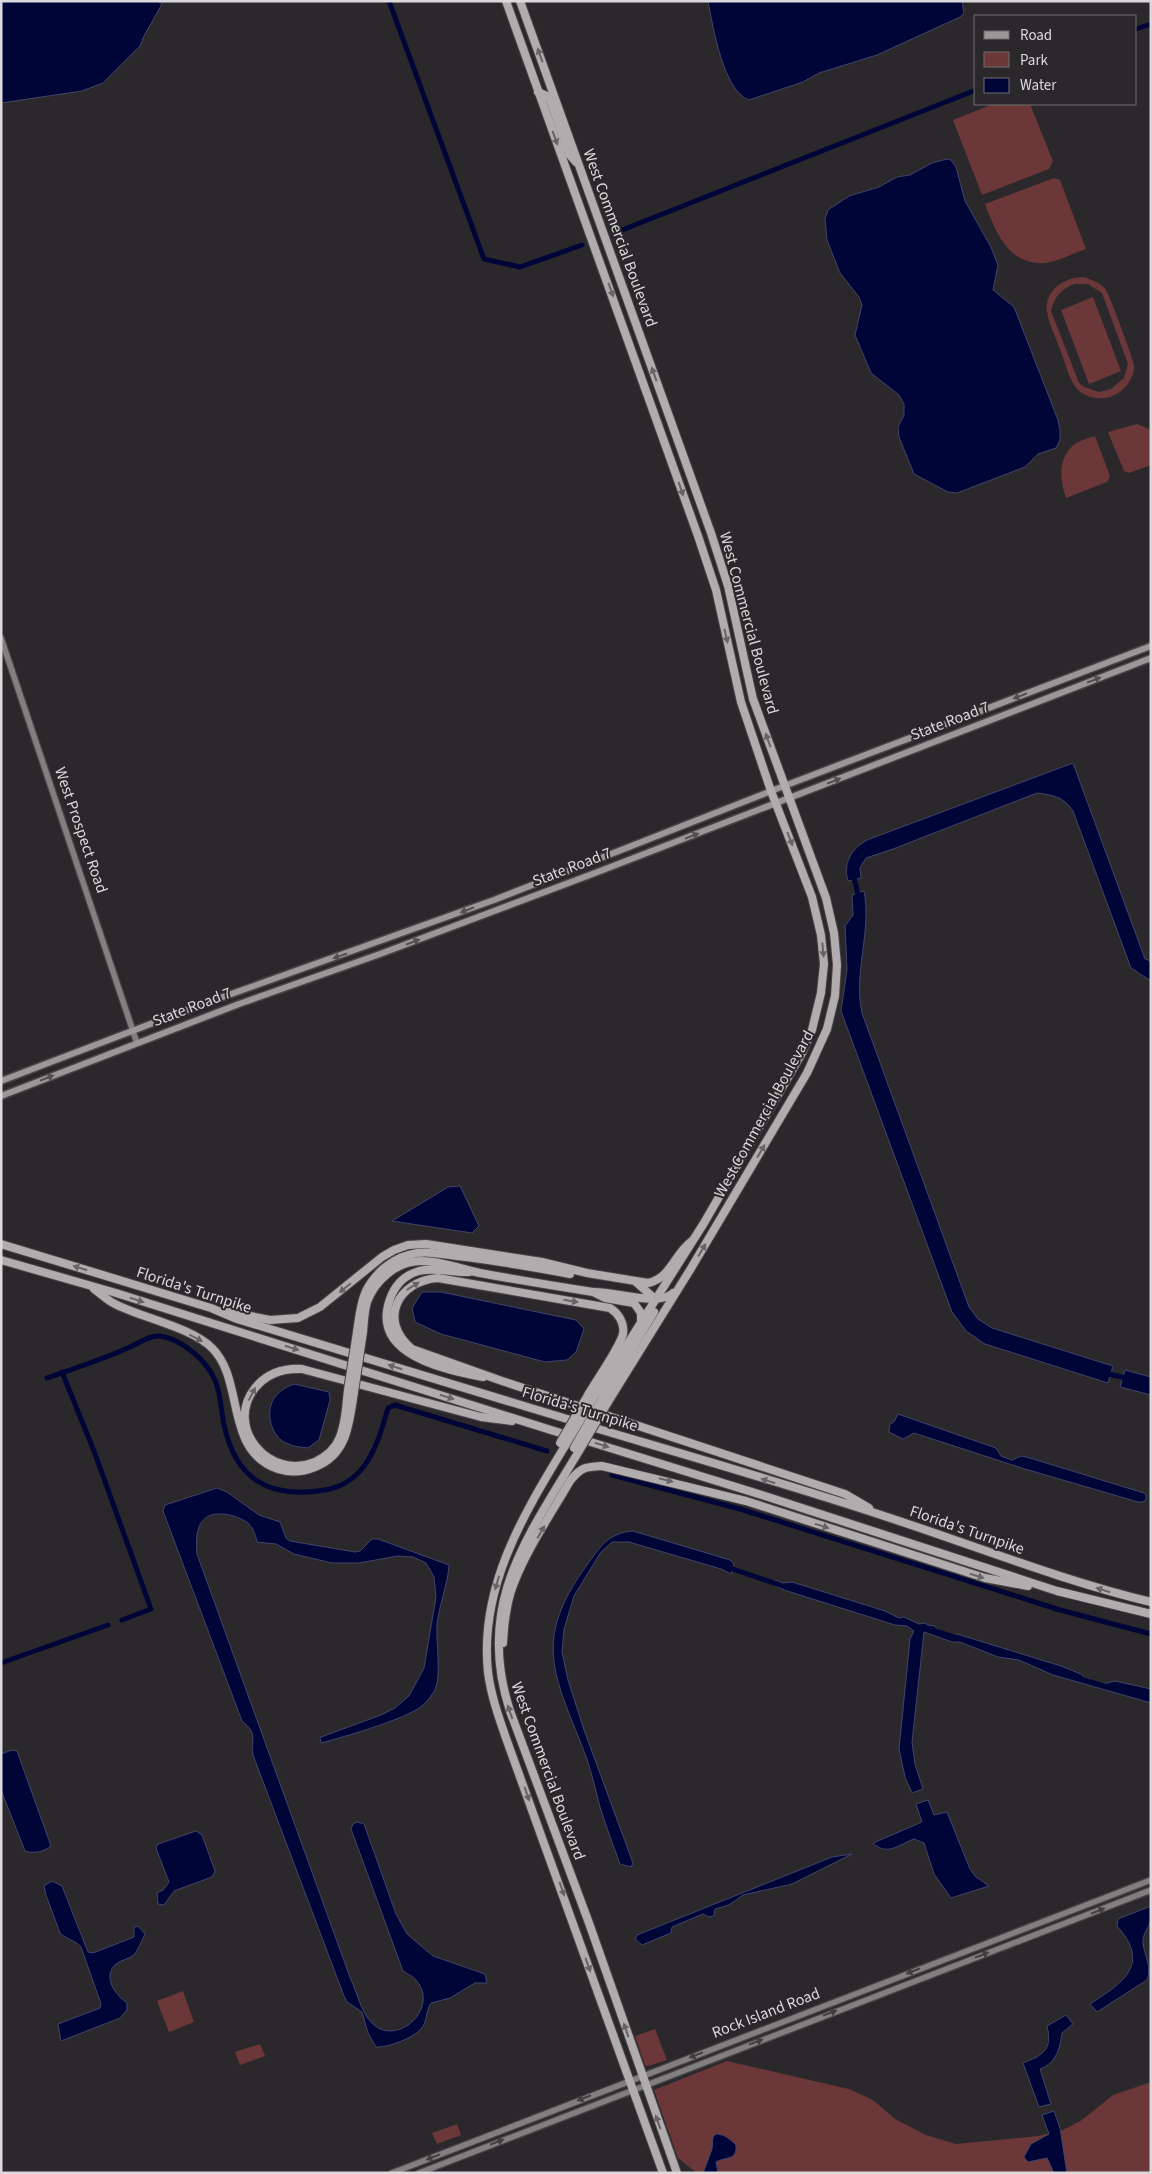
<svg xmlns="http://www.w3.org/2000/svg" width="1152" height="2174" font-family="'Source Sans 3',sans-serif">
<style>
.green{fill:#6b3738;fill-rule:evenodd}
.water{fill:#000538;stroke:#424569}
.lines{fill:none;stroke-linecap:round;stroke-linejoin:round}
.canal{stroke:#000538;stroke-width:5}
.secondary-casing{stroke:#474447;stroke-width:8}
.primary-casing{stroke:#474447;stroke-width:9}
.highway-casing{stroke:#474447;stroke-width:10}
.secondary{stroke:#827f80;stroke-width:5.5}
.primary{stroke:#9b9798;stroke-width:6}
.highway{stroke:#b1acae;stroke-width:8}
.highway-bridge-casing{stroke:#474447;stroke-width:10;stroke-linecap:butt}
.highway-bridge{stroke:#b1acae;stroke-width:8}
.oneway{fill:#676366}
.oneway2{fill:#524f51}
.oneway3{fill:#413e40}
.labels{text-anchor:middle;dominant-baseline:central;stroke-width:4;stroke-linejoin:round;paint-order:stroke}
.street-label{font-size:16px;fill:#dbd9db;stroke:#2b282b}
</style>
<rect width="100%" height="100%" fill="#2b282b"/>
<!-- green -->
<g class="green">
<polygon points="993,104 1030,104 1053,161 1049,169 982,195 953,120"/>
<path d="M1054,178L1060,180L1086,249C1074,253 1059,261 1046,263C1009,266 996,233 985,204Z"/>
<path d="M1083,277C1091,279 1101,283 1106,290C1111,299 1132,356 1134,365C1135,379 1123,393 1110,397C1099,400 1087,398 1078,390C1069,381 1066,364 1061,352C1057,340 1049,325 1047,312C1044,291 1064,277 1083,277ZM1075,284H1088L1102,293L1128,364L1124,378L1111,389L1099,392L1084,387L1079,383L1051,311C1054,297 1062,288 1075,284Z"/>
<polygon points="1093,297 1121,371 1089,384 1061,310"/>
<polygon points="1137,424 1151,430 1151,465 1129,473 1124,471 1108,432"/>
<path d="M1095,436L1110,476L1107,482L1066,498C1060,480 1057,457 1076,443C1081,440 1089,438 1095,436Z"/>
<polygon points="183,1991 194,2022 169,2032 157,2001"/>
<polygon points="655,2029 667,2060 648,2066 645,2065 635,2036"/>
<polygon points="260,2044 265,2056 240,2065 235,2052"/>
<polygon points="727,2061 849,2089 873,2100 895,2119 926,2135 956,2144 1038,2136 1063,2130 1082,2120 1113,2095 1151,2082 1151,2173 697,2173 678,2158 654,2090"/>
<polygon points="457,2124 461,2135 437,2144 432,2133"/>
</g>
<!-- water -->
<g class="water">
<polygon points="1,1 158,1 162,4 144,36 140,46 103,83 82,91 1,103"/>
<path d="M708,1H962L964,13L960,17L877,55L819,73L803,82L749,100C723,90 713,27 708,1Z"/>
<polygon points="947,159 951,160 956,167 965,201 991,247 998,265 993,290 1014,307 1058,420 1060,430 1060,440 1056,448 1038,454 1025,467 957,493 948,492 914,474 899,437 898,427 904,415 904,404 899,395 871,373 855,335 862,305 859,297 840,273 827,240 825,219 828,210 849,196 879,187 897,177 910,175 932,163"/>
<path d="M1073,763L1145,959L1151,961V981L1131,968L1073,811C1064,797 1053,795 1037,793L893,849L866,858L860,868L861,878L848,881C843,863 851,849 867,840Z"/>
<path d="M864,891C872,932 853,973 862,1013L969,1307L978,1319L992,1328L1113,1366L1108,1383L985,1344L966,1331L952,1312L841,1011L847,970L845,926L853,915L852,895Z"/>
<polygon points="460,1186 479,1226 472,1233 392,1221 448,1187"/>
<polygon points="422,1292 441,1292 576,1320 584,1329 576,1352 567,1360 545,1362 441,1334 415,1322 412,1308"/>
<polygon points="1125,1370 1151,1377 1151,1395 1120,1387"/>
<path d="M294,1384L329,1392L330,1400L319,1440L308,1448C302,1447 294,1447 288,1444C271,1438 264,1411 275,1397C280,1390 287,1387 294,1384Z"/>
<polygon points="898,1414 996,1448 1001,1456 1012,1460 1021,1456 1030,1458 1144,1493 1146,1495 1146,1500 1142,1502 1138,1502 1025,1469 917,1434 914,1433 903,1439 889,1432 890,1424 894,1422"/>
<path d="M217,1488L227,1492L259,1515L280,1522L286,1538L290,1541L355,1552L360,1551L372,1539H378L449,1565C448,1584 439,1605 437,1625C436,1643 441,1672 436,1687C434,1693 427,1702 422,1706C406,1719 344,1737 321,1743L320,1738L321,1737L381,1715L395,1708L409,1696L424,1668L436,1597L434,1577L426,1563L413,1557L398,1556L359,1563H332L294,1554L276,1544L257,1542C256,1536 253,1528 249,1524C240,1516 218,1510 207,1517C195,1525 196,1542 197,1554L351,1980C357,1992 361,2012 371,2022C395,2049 441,2009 416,1980C413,1976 407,1974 403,1971L351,1829L353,1824L357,1822L364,1824L396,1914L407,1934L433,1956L485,1974L487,1983H475L450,1998L431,2003C426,2010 427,2023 421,2029C413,2038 388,2048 376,2047L368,2033L362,2012L347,2002L344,1996L253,1755C251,1737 258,1734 242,1721L163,1511L165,1505Z"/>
<path d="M633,1531L730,1560L734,1564L731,1574L721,1569L629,1542H612L601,1552L574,1596L564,1629L562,1652L568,1680L584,1730L633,1863L631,1867L620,1864C613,1845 606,1826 600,1807C596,1791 592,1775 587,1759C557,1679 529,1644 587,1565C600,1547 608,1533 633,1531Z"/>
<polygon points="775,1580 783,1583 792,1582 885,1611 899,1618 904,1617 919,1624 925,1623 928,1625 935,1626 939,1634 953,1639 957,1634 1061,1666 1081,1674 1085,1678 1090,1679 1089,1683 1101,1687 1103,1684 1115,1681 1151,1689 1151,1703 1053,1675 1019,1660 998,1657 960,1642 952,1642 924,1632 912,1742 915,1764 923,1789 912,1793 905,1777 899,1749 910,1639 914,1631 907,1626 895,1625 784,1590 773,1584"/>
<path d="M12,1750L17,1751L51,1846C44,1852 33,1854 25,1851L1,1790V1754Z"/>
<path d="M928,1800L934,1815L947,1812L970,1869L975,1876L989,1886L951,1898L934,1874L924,1843L914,1839C899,1844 888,1857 873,1843L922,1822L916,1804Z"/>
<polygon points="196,1831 202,1835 215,1871 212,1877 174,1891 164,1905 158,1904 157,1893 163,1890 169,1882 156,1848 158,1844"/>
<polygon points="852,1854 792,1884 743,1895 729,1905 715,1909 714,1916 709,1917 703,1914 672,1927 671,1933 642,1945 635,1939 637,1935 832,1857"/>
<path d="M52,1881L62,1886L88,1952L93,1953L134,1937V1927L138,1926L145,1934C142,1940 138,1950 134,1955C129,1959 121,1960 116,1964C102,1976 115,1995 127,2003V2010L120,2018L61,2041L58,2024L100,2008L101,2004L81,1947C75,1940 67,1940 60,1933L46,1895L44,1886Z"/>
<path d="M1151,1906C1151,1911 1152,1918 1150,1922C1148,1930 1142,1934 1143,1944C1145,1956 1152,1968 1147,1980L1097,2012L1090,2004C1122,1983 1152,1965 1117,1926L1118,1919Z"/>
<path d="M1066,2015L1073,2024L1062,2033C1060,2049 1056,2063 1040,2069L1051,2104L1039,2107L1023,2063C1043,2055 1053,2050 1047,2026Z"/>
<polygon points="1054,2111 1060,2128 1067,2173 1054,2173 1047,2158 1028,2162 1024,2157 1031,2144 1049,2134 1042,2115"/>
<path d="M716,2134C724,2134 730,2139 736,2145C737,2161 727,2156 716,2162L718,2173H703L712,2149L713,2137Z"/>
</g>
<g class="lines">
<!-- canal -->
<g class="canal">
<polyline points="389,1 484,259 520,267 582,245"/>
<polyline points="1136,29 1151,24"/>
<polyline points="617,232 976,90"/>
<polyline points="853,873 859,899"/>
<polyline points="62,1372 94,1451 151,1609 122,1620"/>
<polyline points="1105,1373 1129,1379"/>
<path d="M47,1378C75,1368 105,1359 132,1346C141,1342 150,1335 160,1336C183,1340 206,1360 215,1380C221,1394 221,1411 224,1425C236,1481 271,1499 325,1490C367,1483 378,1443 388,1408L395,1405L547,1451"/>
<polyline points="612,1475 740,1509 1060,1610 1151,1634"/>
<polyline points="727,1567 780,1585"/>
<polyline points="932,1630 960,1639"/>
<polyline points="1,1663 108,1625"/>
<polyline points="1084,1680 1107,1687"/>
</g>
<!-- secondary casing -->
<g class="secondary-casing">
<g id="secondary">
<polyline points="1,638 137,1043"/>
<polyline points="392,2173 1151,1880"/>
<polyline points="419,2173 1151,1890"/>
</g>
</g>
<!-- primary casing -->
<g class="primary-casing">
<g id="primary">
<polyline points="1,1081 195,1007 494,900 784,786 1151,646"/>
<polyline points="1,1096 239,1004 380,954 595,873 1151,658"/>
</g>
</g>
<!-- highway casing -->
<g class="highway-casing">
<g id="highway">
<polyline points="506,1 698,536 716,590 741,702 771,791 812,897 821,935 824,964 821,993 812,1030 802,1053 704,1223 594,1397"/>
<polyline points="520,1 711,533 728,586 753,699 826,898 834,933 837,965 835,996 827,1029 807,1073 690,1270 608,1402"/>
<polyline points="538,92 549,97 569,154 576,162"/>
<polyline points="1,1244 211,1308 237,1319 577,1422"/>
<polyline points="1,1260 116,1293 570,1436"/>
<path d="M469,1272C453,1273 434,1267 419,1271C405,1275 395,1285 390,1299C370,1354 444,1370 483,1377"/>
<polyline points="636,1282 655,1299"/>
<path d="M94,1289C101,1294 108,1301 115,1304C142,1318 191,1327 212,1348C245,1380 224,1451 278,1469C290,1473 303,1472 315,1467C348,1454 349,1423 354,1392"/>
<polyline points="595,1293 605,1298 634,1303 641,1313 641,1323"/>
<path d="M225,1311L270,1320L298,1318L320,1307L382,1257L394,1250L408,1245L426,1244L542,1262L587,1273L648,1283C671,1278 674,1254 692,1241"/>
<path d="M357,1332C359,1319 360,1304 366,1291C374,1275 390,1260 408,1255C424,1250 441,1254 457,1256C495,1260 532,1267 570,1274"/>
<path d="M363,1332C364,1322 364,1312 367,1302C375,1280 397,1261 421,1261C442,1261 461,1269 480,1273C518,1280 555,1286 593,1292C613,1291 659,1307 673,1293"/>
<path d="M348,1390C346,1406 346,1424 339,1439C335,1449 325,1457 315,1462C269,1481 224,1427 255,1388C268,1372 284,1368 302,1369L481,1417L512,1421"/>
<path d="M588,1395C596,1381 620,1347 623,1334C625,1323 618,1313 610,1308L438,1278C397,1281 378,1321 412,1349L502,1381L845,1494L869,1508"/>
<polyline points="602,1399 654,1312"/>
<path d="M588,1426C686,1455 784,1483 881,1515C971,1544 1059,1580 1151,1602"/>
<polyline points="581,1439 765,1496 1057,1591 1151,1614"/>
<path d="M565,1446C523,1515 479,1588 488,1672C491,1696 499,1718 507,1741L663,2173"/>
<path d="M579,1451C527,1538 475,1604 510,1711L589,1923L677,2173"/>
<path d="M503,1643C504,1623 506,1602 514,1583C528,1547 551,1514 570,1481C581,1467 585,1467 602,1466L746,1501L985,1578L1028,1586"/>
</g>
</g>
<!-- secondary -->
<use href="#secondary" class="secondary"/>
<!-- primary -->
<use href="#primary" class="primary"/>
<!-- highway -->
<use href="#highway" class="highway"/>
<!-- highway-bridge casing -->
<g class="highway-bridge-casing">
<g id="highway-bridge">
<polyline points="348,1390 357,1332"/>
<polyline points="354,1392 363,1332"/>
<polyline points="560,1443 588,1395"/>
<polyline points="565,1446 594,1397"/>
<polyline points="574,1448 602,1399"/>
<polyline points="579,1451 608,1402"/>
</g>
</g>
<!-- highway-bridge -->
<use href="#highway-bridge" class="highway-bridge"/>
</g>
<!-- one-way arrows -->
<defs><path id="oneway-solid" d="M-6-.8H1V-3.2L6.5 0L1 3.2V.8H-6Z" transform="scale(1.25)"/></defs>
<g class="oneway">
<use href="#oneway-solid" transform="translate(540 55) rotate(-110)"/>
<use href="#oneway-solid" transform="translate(555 138) rotate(70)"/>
<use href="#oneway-solid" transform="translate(611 290) rotate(70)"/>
<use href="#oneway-solid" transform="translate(654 374) rotate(-110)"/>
<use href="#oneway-solid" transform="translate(681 489) rotate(71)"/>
<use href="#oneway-solid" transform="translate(726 636) rotate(77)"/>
<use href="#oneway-solid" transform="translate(768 740) rotate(-110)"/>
<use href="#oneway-solid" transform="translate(790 839) rotate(69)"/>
<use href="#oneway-solid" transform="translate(823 950) rotate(85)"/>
<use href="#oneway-solid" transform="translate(761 1151) rotate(-59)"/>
<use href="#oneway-solid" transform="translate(702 1250) rotate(-59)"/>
<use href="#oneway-solid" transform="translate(80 1268) rotate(-163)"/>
<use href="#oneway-solid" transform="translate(413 1286) rotate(-32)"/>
<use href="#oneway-solid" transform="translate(345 1288) rotate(141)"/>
<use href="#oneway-solid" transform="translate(137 1300) rotate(17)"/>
<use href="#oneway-solid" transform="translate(571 1301) rotate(9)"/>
<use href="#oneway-solid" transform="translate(196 1338) rotate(27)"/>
<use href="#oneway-solid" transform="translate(292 1348) rotate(17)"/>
<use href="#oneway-solid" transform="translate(395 1367) rotate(-163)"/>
<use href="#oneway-solid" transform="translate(252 1394) rotate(-62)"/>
<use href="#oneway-solid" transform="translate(447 1397) rotate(17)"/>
<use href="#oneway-solid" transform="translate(602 1445) rotate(17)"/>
<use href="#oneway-solid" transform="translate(666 1480) rotate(14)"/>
<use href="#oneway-solid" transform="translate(768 1481) rotate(-163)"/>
<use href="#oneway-solid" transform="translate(822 1526) rotate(18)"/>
<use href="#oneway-solid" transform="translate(541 1532) rotate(-60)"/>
<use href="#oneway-solid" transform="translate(977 1576) rotate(17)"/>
<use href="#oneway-solid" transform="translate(497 1583) rotate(106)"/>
<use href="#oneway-solid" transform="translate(1103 1590) rotate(-162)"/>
<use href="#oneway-solid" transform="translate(510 1712) rotate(-109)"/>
<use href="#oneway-solid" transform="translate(527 1794) rotate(70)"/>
<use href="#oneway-solid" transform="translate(562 1889) rotate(70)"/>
<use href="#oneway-solid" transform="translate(588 1965) rotate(70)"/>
<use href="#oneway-solid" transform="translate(626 2030) rotate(-109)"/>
<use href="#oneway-solid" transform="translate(658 2122) rotate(-110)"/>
</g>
<g class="oneway2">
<use href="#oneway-solid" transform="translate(1094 680) rotate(-21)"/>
<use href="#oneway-solid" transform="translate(1020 696) rotate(159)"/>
<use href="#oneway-solid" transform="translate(834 781) rotate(-21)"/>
<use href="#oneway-solid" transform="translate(692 836) rotate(-21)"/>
<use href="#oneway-solid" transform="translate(467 910) rotate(159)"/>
<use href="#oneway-solid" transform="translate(413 942) rotate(-21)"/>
<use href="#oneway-solid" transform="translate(340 956) rotate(161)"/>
<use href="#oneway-solid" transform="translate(47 1078) rotate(-21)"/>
</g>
<g class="oneway3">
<use href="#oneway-solid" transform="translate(1098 1911) rotate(-21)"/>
<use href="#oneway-solid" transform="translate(982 1955) rotate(-21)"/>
<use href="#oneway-solid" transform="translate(913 1971) rotate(159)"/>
<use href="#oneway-solid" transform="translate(830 2013) rotate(-21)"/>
<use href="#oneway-solid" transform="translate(756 2042) rotate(-21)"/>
<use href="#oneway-solid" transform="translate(696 2055) rotate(159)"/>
<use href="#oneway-solid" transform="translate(584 2098) rotate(159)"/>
<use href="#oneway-solid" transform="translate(497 2142) rotate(-21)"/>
<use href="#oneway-solid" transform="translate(433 2157) rotate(159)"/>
</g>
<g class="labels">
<!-- street labels -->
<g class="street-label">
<text transform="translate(620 238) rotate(70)">West Commercial Boulevard</text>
<text transform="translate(749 623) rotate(75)">West Commercial Boulevard</text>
<text transform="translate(950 721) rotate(-21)">State Road 7</text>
<text transform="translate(81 830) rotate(71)">West Prospect Road</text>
<text transform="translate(572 867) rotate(-21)">State Road 7</text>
<text transform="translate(192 1007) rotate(-21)">State Road 7</text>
<text transform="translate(764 1114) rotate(-61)">West Commercial Boulevard</text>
<text transform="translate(194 1290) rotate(18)">Florida's Turnpike</text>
<text transform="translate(580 1409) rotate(17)">Florida's Turnpike</text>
<text transform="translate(967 1530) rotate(19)">Florida's Turnpike</text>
<text transform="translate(548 1771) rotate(70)">West Commercial Boulevard</text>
<text transform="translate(766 2013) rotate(-21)">Rock Island Road</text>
</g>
</g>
<!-- border -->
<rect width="1152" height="2174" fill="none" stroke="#dbd9db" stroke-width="5"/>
<!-- legend -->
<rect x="974" y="15" width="162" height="90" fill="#2b282b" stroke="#716f71"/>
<rect x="984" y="31" width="25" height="8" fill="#9b9798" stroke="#716f71"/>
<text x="1020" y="40" font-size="15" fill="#dbd9db">Road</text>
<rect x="984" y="52" width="25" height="15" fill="#6b3738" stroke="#716f71"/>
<text x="1020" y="65" font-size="15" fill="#dbd9db">Park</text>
<rect x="984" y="78" width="25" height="15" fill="#000538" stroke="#716f71"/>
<text x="1020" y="90" font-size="15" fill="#dbd9db">Water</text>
</svg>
